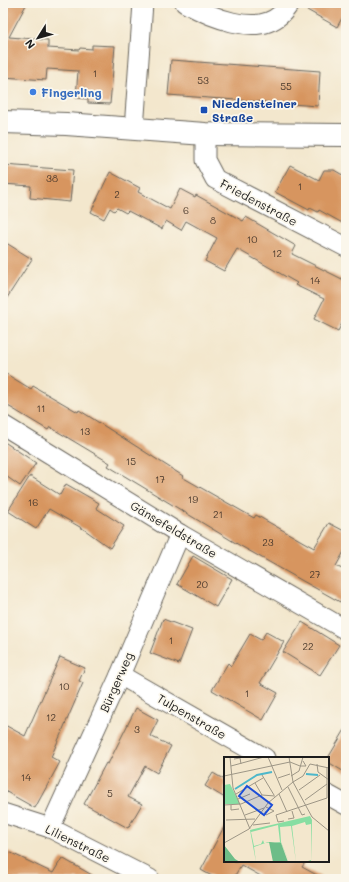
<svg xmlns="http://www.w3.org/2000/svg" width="349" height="882" font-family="Mali,sans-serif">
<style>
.building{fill:#d7955f}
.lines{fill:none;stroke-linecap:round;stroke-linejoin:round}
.street-casing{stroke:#67635a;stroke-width:21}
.secondary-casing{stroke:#67635a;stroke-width:24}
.street{stroke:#fff;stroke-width:19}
.secondary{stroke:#fff;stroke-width:22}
.shop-dot{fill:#3f7fe0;stroke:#fbf7ec;stroke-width:1.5}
.transit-dot{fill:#1a4fb4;stroke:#fbf7ec;stroke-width:1.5}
.labels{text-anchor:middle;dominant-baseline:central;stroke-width:3.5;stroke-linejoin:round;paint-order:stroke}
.number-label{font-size:10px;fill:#4b3a2d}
.shop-label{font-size:12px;font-weight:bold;fill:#366cbe;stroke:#fbf7ec;text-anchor:start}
.transit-label{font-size:12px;font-weight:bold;fill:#164399;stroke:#fbf7ec;text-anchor:start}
.street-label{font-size:12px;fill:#1c1c1c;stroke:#fbf7ec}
.inset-river{fill:none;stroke:#4db7ca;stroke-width:2}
.inset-road{fill:none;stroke:#9d9686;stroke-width:1}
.view{fill:#1d4ed8;fill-opacity:0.15;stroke:#1d4ed8;stroke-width:2}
.inset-edge{fill:none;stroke:#1c1c1c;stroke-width:2}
</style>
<rect width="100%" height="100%" fill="#fbf7ec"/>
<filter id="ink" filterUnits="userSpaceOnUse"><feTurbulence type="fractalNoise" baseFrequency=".025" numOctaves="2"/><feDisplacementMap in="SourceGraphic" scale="8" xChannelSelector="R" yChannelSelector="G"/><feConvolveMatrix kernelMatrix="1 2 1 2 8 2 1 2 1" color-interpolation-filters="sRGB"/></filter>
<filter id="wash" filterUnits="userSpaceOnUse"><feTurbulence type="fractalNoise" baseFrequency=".012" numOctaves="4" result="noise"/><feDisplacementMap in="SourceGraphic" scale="16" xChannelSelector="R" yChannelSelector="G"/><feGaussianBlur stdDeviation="0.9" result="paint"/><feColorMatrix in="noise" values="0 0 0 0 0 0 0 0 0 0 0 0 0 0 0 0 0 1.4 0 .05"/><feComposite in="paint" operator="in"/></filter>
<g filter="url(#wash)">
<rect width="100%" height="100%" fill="#f3e7cd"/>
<g id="blocks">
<!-- building -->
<g class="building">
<polygon points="3,3 27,3 9,37 48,40 48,48 79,50 80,48 92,49 92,45 115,46 110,104 88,103 88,99 76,98 78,71 47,69 46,80 3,77"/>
<polygon points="301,3 346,3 346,11 337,27 300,6"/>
<polygon points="171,60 320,71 318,106 168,95"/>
<polygon points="3,165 73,170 70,202 30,198 31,186 3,184"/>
<polygon points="290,165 319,180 324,170 334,170 346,177 346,225 319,210 318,212 310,208 309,210 275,192"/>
<polygon points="110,172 140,188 138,192 170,209 180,189 195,197 196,195 243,221 246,217 296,246 292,254 346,281 346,316 338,331 314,319 324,299 295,285 297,283 237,249 224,271 205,261 217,238 186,221 181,230 166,221 162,229 128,211 126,213 117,208 114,211 110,208 104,219 91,212"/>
<polygon points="3,241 32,259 3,304"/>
<polygon points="3,372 31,389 33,386 78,412 79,410 183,476 182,477 254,518 256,515 314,548 329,523 346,532 346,548 336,566 346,571 346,591 340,602 239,545 108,466 110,463 50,427 48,430 3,403"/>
<polygon points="3,441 36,463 20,486 3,474"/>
<polygon points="30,476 60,495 66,484 99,503 96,508 124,526 110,548 85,530 49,509 36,529 8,511"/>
<polygon points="193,556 232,579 216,607 177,584"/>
<polygon points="163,619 192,630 179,664 150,653"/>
<polygon points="302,622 339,645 320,675 283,652"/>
<polygon points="266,632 284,642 260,683 278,693 263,720 212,690 228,663 231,666 250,634 261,640"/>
<polygon points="60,657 85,668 79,681 83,683 51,757 60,762 35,808 3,790 3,724 25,736"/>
<polygon points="136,708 158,720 150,736 171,746 157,773 145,766 128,797 142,804 128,828 84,804 106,763 108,764"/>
<polygon points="346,728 346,773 328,762 328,758"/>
<polygon points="213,773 225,780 225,798 205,786"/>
<polygon points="225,825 225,861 306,861 302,867 324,879 266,879 241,865 233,879 217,879 201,870"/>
<polygon points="3,849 53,873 62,858 99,879 3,879"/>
</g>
</g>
</g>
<g filter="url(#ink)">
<use href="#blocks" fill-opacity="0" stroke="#67635a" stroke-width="1"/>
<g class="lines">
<!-- street casing -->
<g class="street-casing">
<g id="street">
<path d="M185,3C209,16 256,37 280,15C284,12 287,7 290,3"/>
<polyline points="134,129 143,3"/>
<polyline points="205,134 205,160 215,179 346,247"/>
<polyline points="3,425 180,534 346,630"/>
<polyline points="120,675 265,758"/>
<polyline points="328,795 346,805"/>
<polyline points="3,813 50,828 150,879"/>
<polyline points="50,828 120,675 180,534"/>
</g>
</g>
<!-- secondary casing -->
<g class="secondary-casing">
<polyline id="secondary" points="3,122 66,124 205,134 346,135"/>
</g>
<!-- street -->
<use href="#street" class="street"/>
<!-- secondary -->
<use href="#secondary" class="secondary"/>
</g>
</g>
<!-- markers -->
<circle class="shop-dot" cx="33" cy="92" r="4"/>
<rect class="transit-dot" x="200" y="106" width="8" height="8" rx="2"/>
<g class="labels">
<!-- number labels -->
<g class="number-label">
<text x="95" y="73">1</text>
<text x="203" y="80">53</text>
<text x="286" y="86">55</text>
<text x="52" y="178">38</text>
<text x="300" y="186">1</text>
<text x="117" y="194">2</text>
<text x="186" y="210">6</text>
<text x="213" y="220">8</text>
<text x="252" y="239">10</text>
<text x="277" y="253">12</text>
<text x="315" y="280">14</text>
<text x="41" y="408">11</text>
<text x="85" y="431">13</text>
<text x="131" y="461">15</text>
<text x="160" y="479">17</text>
<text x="193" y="499">19</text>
<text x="33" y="502">16</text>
<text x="218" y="514">21</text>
<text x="268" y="542">23</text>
<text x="315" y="574">27</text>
<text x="202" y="584">20</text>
<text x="171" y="640">1</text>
<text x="308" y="646">22</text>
<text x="64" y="686">10</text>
<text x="247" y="693">1</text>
<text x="51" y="717">12</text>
<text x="137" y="729">3</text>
<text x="26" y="777">14</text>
<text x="110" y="793">5</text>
</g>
<!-- shop labels -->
<g class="shop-label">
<text x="41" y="92">Fingerling</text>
</g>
<!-- transit labels -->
<g class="transit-label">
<text x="212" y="103">Niedensteiner<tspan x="212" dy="14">Straße</tspan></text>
</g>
<!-- street labels -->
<g class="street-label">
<text transform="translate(259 202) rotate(28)">Friedenstraße</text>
<text transform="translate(174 529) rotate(31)">Gänsefeldstraße</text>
<text transform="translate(116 682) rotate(-66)">Bürgerweg</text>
<text transform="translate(192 716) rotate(30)">Tulpenstraße</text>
<text transform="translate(78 843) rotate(26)">Lilienstraße</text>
</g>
</g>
<!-- overview -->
<g transform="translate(224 757)">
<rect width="105" height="105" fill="#f3e7cd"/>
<path d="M6,27L16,47H0V28ZM86,59L88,63L87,105H81L87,103V67L82,68L81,65L68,69L72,105L67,69L56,70L57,85L65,105L57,86L44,85L30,90L32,105L26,73ZM54,68L56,85L40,86L39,83L37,87L30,89L27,75Z" fill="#87dea2" fill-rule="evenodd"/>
<path d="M45,85L57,86L64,105H49ZM0,88L11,102L16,105H0Z" fill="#6dbd88"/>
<path class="inset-river" d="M82,17L94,18M11,32L33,18L48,15"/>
<path class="inset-road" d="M6,0L9,31L26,72M44,0L58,33M65,0L69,25L79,19L86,7L105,11M10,2L16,1L17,7M66,5L76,9H82L79,4M93,7L94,15L105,23M7,9L40,0M103,10V41M38,18L50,38M0,19L66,5M67,19L75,14L79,0M54,21L66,17M31,26L38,38M64,30L78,58L81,57M75,33L96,18M12,37L39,21M55,37L63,55M14,42L26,37M81,43L103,27M0,48L17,47L38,38L51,39M7,48V53L15,52M42,50L50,54L42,58L41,55L45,53M21,58L40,51M64,62L70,61L68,54M2,63L31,62M60,64L54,65L52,58L103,41M29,68L46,66M0,86L25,72L44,46L69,25L88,60L105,74"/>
<path class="view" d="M23,29L48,48L40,58L15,39Z"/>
<rect width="105" height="105" class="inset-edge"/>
</g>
<!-- margin -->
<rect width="349" height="882" fill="none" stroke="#fbf7ec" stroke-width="16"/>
<!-- north arrow -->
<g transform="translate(38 38) rotate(233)" stroke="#fbf7ec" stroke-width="3" paint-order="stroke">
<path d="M0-3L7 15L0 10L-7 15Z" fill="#1c1c1c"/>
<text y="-6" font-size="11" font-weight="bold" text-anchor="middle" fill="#1c1c1c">N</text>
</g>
</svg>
